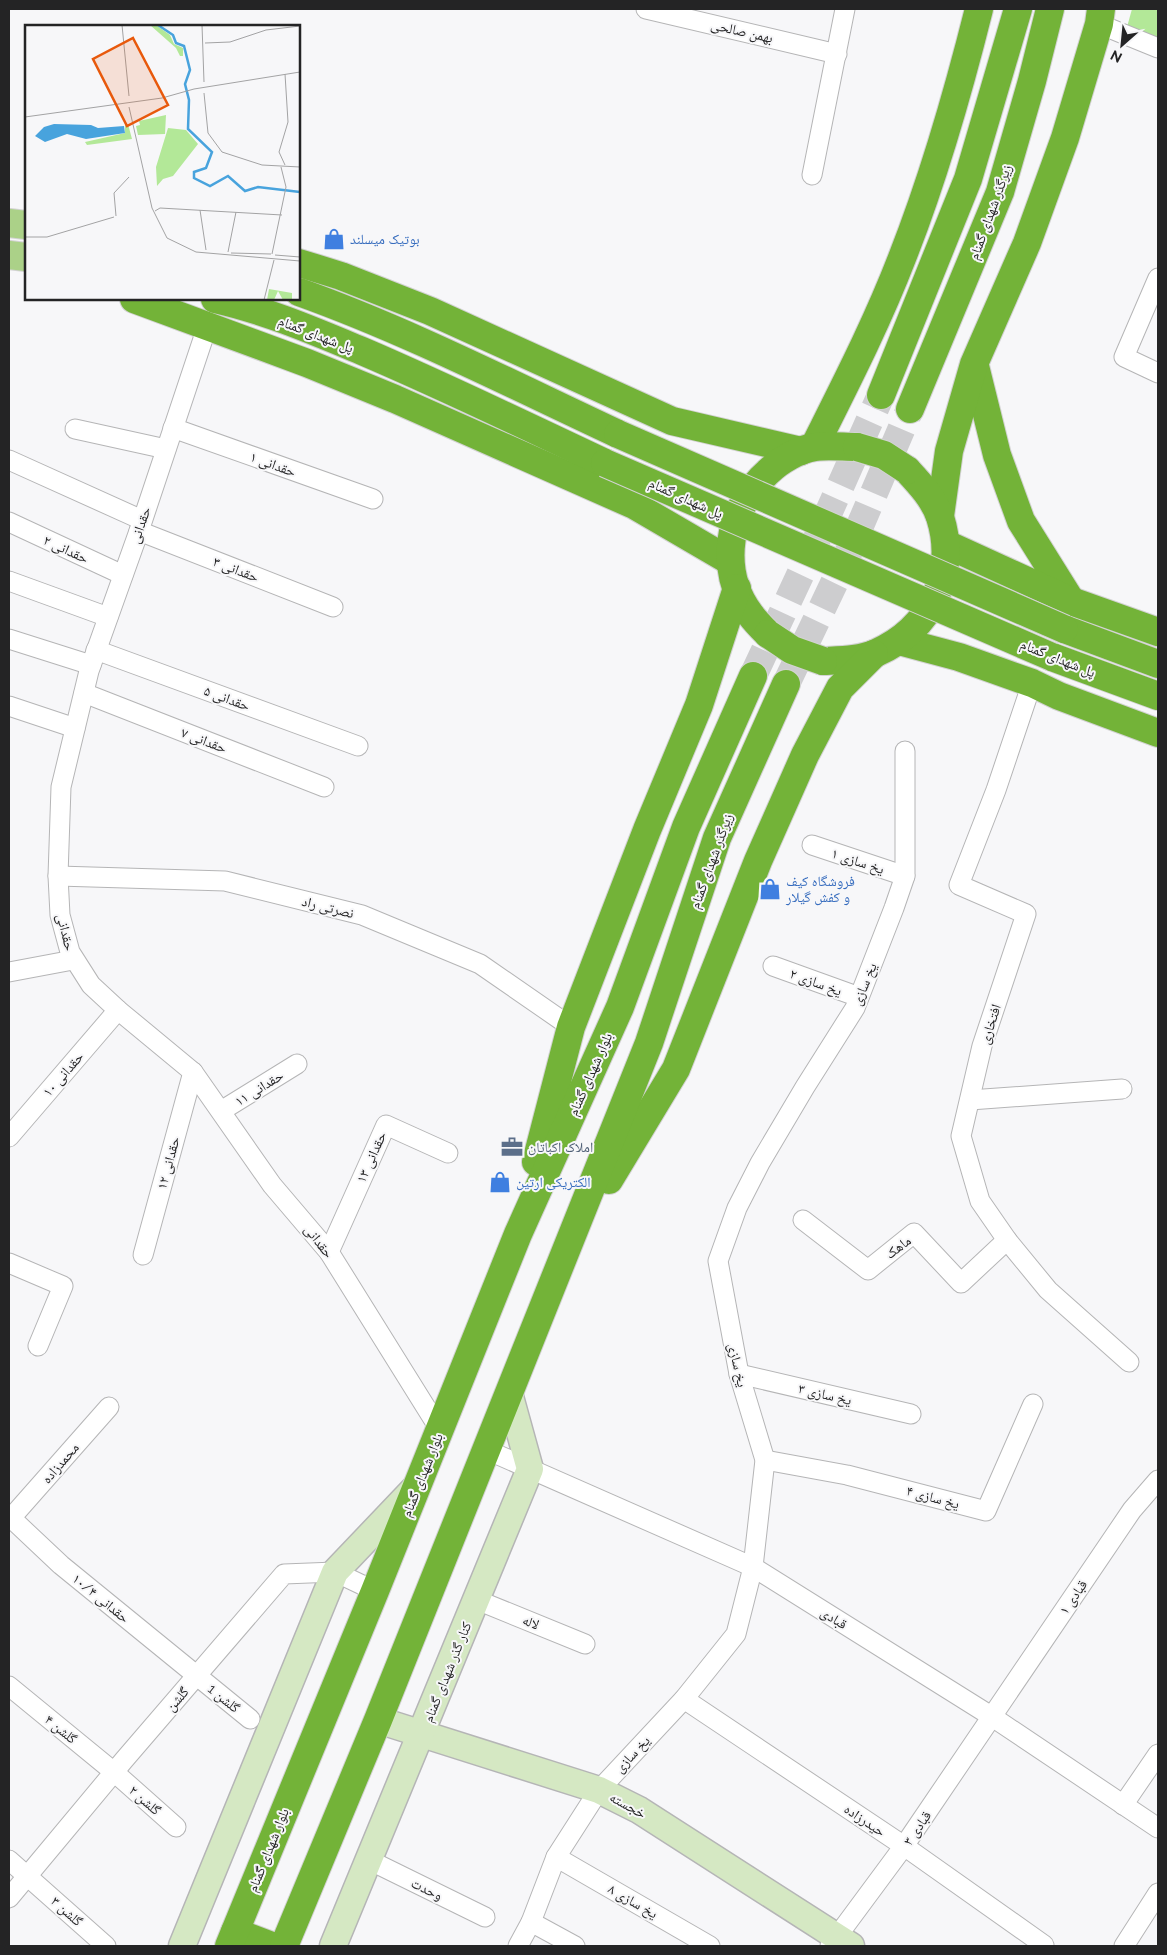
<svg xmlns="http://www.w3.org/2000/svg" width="1167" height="1955" font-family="Raleway,'Noto Naskh Arabic',sans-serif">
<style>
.green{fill:#b3e898}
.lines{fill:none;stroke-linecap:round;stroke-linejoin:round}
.highway-tunnel{stroke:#cdcdcf;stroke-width:28;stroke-dasharray:28 14;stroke-linecap:butt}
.street-casing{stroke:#b5b5b6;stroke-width:21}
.secondary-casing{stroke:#b5b5b6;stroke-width:29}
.primary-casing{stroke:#d3d3d3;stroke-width:30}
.highway-casing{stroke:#d3d3d3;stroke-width:30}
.street{stroke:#fff;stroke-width:19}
.secondary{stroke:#d5e8c3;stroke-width:26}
.primary{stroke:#abd188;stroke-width:28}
.highway{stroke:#73b338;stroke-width:28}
.highway-bridge-casing{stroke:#d3d3d3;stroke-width:30;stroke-linecap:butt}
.highway-bridge{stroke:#73b338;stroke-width:28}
.labels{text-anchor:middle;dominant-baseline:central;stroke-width:4;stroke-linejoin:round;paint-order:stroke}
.street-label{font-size:14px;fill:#242425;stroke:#f7f7f9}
.shop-label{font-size:14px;fill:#366cbe;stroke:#f7f7f9;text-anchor:start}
.service-label{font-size:14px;fill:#4e5e75;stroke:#f7f7f9;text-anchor:start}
.inset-river{fill:none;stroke:#48a3dd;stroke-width:2.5}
.inset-road{fill:none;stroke:#a3a3a4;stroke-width:1}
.view{fill:#e8590c;fill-opacity:0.15;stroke:#e8590c;stroke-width:2.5}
.inset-edge{fill:none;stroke:#242425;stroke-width:2.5}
</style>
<rect width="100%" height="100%" fill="#f7f7f9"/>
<!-- green -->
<polygon class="green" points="1132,9 1158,9 1158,40 1127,27"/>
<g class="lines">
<!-- highway-tunnel -->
<g class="highway-tunnel">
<polyline points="753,676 815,543 881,395"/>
<polyline points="786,684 847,556 910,409"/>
</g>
<!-- street casing -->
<g class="street-casing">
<g id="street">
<polyline points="646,9 837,54"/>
<polyline points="1099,24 1158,48"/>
<polyline points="812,175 845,9"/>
<polyline points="1158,278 1124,357 1158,373"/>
<polyline points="207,327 139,531 89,671 61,787 58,876 60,915 70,952 91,985 118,1010 193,1072 272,1185 329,1252 440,1430"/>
<polyline points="173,428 373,499"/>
<polyline points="75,429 166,449"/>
<polyline points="9,460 142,520"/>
<polyline points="9,522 123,575"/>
<polyline points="139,531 333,607"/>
<polyline points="9,581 108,617"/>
<polyline points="9,639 91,665"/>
<polyline points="96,650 358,746"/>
<polyline points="1032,683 996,790 959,885 1026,914 982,1046 961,1136 980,1201 1007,1240 1048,1290 1129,1362"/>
<polyline points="84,693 324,787"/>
<polyline points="9,706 75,728"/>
<polyline points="812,845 905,876"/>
<polyline points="58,876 225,881 362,915 480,964 571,1027"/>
<polyline points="773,966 859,997"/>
<polyline points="9,972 73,960"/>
<polyline points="970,1100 1122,1089"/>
<polyline points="221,1111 297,1064"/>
<polyline points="9,1137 118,1010"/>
<polyline points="803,1220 868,1270 914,1233 961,1283 1007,1240"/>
<polyline points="329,1252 386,1125 448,1153"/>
<polyline points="143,1255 193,1072"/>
<polyline points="9,1263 63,1286 38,1346"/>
<polyline points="739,1374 911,1414"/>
<polyline points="487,1450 753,1567 991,1716 1158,1828"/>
<polyline points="765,1460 847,1475 986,1511 1033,1404"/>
<polyline points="9,1516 61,1565 250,1719"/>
<polyline points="11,1518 109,1407"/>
<polyline points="477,1600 585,1644"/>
<polyline points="9,1686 114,1772 176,1827"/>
<polyline points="684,1699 904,1846 1044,1945"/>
<polyline points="1123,1805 1158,1754"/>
<polyline points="556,1857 710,1946"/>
<polyline points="9,1860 106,1946"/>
<polyline points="369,1860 485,1917"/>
<polyline points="9,1898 124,1760 284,1574 335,1572 375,1591"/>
<polyline points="531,1922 575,1946"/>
<polyline points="518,1946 531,1922 556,1857 599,1790 684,1699 736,1634 753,1567 765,1460 739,1374 718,1261 737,1208 760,1163 805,1087 855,1008 894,908 905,876 905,751"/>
<polyline points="830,1946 904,1846 1132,1510 1158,1480"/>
<polyline points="1124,1946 1158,1893"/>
</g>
</g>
<!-- secondary casing -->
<g class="secondary-casing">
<g id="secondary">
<polyline points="378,1720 599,1790 639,1810 851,1946"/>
<polyline points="182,1946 335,1572 415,1488"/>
<polyline points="333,1946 530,1469 509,1393"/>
</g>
</g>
<!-- primary casing -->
<g class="primary-casing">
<g id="primary">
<polyline points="9,223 26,225"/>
<polyline points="9,255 26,257"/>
</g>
</g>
<!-- highway casing -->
<g class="highway-casing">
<g id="highway">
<polyline points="299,263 341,276 430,311 672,421 801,451"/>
<path d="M299,292C408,331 513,385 618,434"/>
<polyline points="134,299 307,363 395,399 634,505 730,561"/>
<path d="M215,299C265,310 314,331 362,351C444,386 524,425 605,463"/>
<polyline points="975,366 997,455 1021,521 1071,601"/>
<polyline points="881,395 968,179 1018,9"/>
<polyline points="910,409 1000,192 1032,81 1050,9"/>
<path d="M814,447C845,385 877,323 902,258C934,177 958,93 979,9"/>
<polyline points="940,516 949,451 974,364 1027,243 1065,138 1099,24 1101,9"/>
<polyline points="946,544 1071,601 1158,632"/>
<polyline points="1064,629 1158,664"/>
<path d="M768,634C762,628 755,621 750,614C717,570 728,507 768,472C779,461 799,449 815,447C828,445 843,447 857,447"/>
<polyline points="899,641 959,657 1032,683 1059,696 1158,733"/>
<polyline points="1052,657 1158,696"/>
<path d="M823,661C841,660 860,660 876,653C930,629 958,574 940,517C934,499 920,484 907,470"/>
<polyline points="536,1162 571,1027 647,830 699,705 737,588"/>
<polyline points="609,1180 676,1069 758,861 805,755 840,688 874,654"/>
<polyline points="235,1932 272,1946"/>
<polyline points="229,1946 375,1591 518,1234 620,1007 686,827 753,676"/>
<polyline points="284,1946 378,1720 649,1043 717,838 786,684"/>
</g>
</g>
<!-- street -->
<use href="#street" class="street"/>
<!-- secondary -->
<use href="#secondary" class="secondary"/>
<!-- primary -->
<use href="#primary" class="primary"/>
<!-- highway -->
<use href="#highway" class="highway"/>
<!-- highway-bridge casing -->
<g class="highway-bridge-casing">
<g id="highway-bridge">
<polyline points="618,434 1064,629"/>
<polyline points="857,447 884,455 907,470"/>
<polyline points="605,463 1052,657"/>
<polyline points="768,634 792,650 823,661"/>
</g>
</g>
<!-- highway-bridge -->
<use href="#highway-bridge" class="highway-bridge"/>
</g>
<!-- icons -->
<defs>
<g id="shop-bare" transform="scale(1.725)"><path d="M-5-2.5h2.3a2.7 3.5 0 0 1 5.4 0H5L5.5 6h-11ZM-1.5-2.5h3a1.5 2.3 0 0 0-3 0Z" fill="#3f7fe0" stroke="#f7f7f9" stroke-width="2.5" paint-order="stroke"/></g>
<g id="office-bare" transform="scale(1.725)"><path d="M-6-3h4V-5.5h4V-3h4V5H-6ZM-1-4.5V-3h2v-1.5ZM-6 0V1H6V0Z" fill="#5c6f8a" stroke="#f7f7f9" stroke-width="2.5" paint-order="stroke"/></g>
</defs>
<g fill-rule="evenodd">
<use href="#shop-bare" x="334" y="239"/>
<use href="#shop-bare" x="770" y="889"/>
<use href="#office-bare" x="512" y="1147"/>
<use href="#shop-bare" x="500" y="1182"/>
</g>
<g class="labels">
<!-- street labels -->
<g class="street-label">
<text transform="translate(742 31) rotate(13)">بهمن صالحی</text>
<text transform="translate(990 212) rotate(-70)">زیرگذر شهدای گمنام</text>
<text transform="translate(316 334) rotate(21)">پل شهدای گمنام</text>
<text transform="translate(273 464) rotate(20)">حقدانی ۱</text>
<text transform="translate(686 498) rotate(24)">پل شهدای گمنام</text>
<text transform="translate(140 525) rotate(-71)">حقدانی</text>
<text transform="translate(66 549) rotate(25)">حقدانی ۲</text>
<text transform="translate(236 569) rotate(21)">حقدانی ۳</text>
<text transform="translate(1058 658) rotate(22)">پل شهدای گمنام</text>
<text transform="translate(227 698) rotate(20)">حقدانی ۵</text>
<text transform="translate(204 740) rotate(21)">حقدانی ۷</text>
<text transform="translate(711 861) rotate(-70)">زیرگذر شهدای گمنام</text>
<text transform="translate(858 861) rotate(18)">یخ سازی ۱</text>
<text transform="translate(328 907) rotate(14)">نصرتی راد</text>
<text transform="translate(66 932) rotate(76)">حقدانی</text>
<text transform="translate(816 982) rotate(20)">یخ سازی ۲</text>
<text transform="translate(864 984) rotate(-68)">یخ سازی</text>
<text transform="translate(990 1024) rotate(-72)">افتخاری</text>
<text transform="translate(63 1074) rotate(-49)">حقدانی ۱۰</text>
<text transform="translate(590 1074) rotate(-66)">بلوار شهدای گمنام</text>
<text transform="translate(259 1088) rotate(-32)">حقدانی ۱۱</text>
<text transform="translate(371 1157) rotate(-66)">حقدانی ۱۳</text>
<text transform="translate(168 1163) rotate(-75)">حقدانی ۱۲</text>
<text transform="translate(319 1241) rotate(52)">حقدانی</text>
<text transform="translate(898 1247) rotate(-37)">ماهک</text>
<text transform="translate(738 1365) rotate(77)">یخ سازی</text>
<text transform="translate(825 1394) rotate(13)">یخ سازی ۳</text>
<text transform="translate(60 1463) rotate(-49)">محمدزاده</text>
<text transform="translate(422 1475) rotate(-68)">بلوار شهدای گمنام</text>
<text transform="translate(933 1497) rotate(15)">یخ سازی ۴</text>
<text transform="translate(1073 1597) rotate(-56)">قبادی ۱</text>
<text transform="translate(101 1598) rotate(39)">حقدانی ۱۰/۴</text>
<text transform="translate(834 1618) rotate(32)">قبادی</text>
<text transform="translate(531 1622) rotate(22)">لاله</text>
<text transform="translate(447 1672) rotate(-68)">کنار گذر شهدای گمنام</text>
<text transform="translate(224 1698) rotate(39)">گلشن 1</text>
<text transform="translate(177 1699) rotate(-49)">گلشن</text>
<text transform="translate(61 1729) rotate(39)">گلشن ۴</text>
<text transform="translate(632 1754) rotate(-47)">یخ سازی</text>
<text transform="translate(145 1800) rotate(41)">گلشن ۲</text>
<text transform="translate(628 1805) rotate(29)">خجسته</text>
<text transform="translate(865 1820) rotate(34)">حیدرزاده</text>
<text transform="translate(917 1828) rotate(-56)">قبادی ۳</text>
<text transform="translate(268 1850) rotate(-68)">بلوار شهدای گمنام</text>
<text transform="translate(427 1889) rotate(26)">وحدت</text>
<text transform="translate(633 1901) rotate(30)">یخ سازی ۸</text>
<text transform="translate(67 1911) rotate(42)">گلشن ۳</text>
</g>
<!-- shop labels -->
<g class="shop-label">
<text x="350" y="239">بوتیک میسلند</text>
<text x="786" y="881">فروشگاه کیف<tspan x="786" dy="16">و کفش گیلار</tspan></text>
<text x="516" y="1182">الکتریکی ارتین</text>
</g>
<!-- service labels -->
<g class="service-label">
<text x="528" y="1147">املاک اکباتان</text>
</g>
</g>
<!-- overview -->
<g transform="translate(25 25)">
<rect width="275" height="275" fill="#f7f7f9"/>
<path d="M125,0H131L145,10L149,19L158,23V31H155L151,23ZM141,90L140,109L113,110L111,101L115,100L114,96ZM103,99L107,114L62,120L60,117L100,108V100ZM143,103L161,105L173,119L148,151L138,154L132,161L131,142ZM244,264L267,268V275H258L253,266L249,275H242Z" fill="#b3e898"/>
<path d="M29,99L66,100L73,103L99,101L100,108L61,114L42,109L20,117L10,111L19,102Z" fill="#48a3dd"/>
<path class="inset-river" d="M133,0L148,10L151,18L159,21L165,45L160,59L164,75L163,104L187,127L181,143L169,147V153L185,161L203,151L220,166L233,162L275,167"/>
<path class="inset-road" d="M97,0L104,71M177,0L179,57M180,18L205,17L241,5L275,1M179,68L183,108L197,127L237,140L275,142M137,73L169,64L275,47M104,82L127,183L142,213L171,227L275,236M0,92L137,73M260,140L254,127L263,97L260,49M89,168L91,191M89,168L104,152M175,185L181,225M130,186L135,183L257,190M0,212H22L89,192M203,227L211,187M206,228L246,229M247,229L261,162L256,142M250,230L275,232M239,275L249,235"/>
<path class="view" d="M108,13L143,80L102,101L68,34Z"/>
<rect width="275" height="275" class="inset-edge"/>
</g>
<!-- border -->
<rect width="1167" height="1955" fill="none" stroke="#242425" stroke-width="20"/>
<!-- north arrow -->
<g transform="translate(1122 45) rotate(207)" stroke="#f7f7f9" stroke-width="4" paint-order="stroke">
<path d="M0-4L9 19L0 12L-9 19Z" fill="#242425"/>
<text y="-8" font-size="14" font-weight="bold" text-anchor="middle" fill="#242425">N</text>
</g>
</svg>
